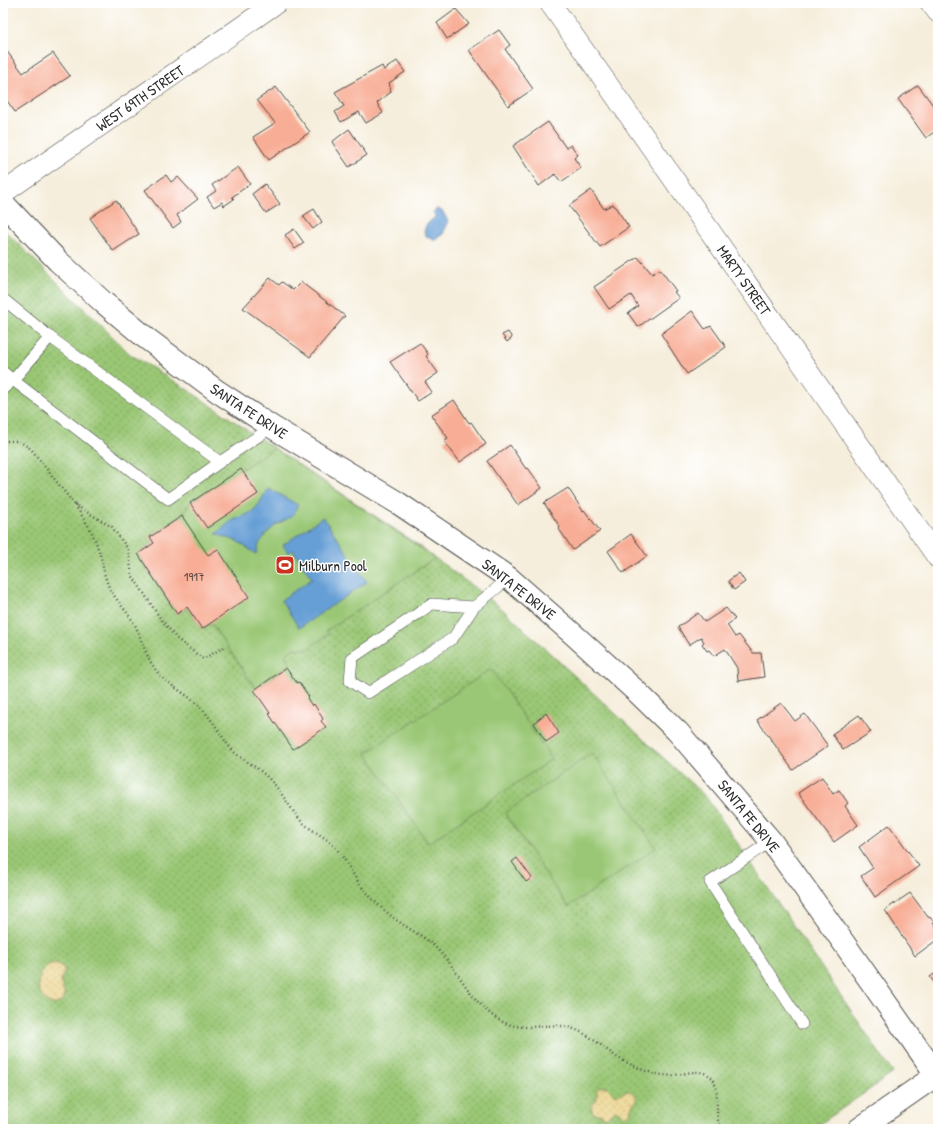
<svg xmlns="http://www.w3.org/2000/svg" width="941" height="1132" font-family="'Patrick Hand',sans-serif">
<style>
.grass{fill:url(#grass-dots);stroke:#627950}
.sand{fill:url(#sand-dots);stroke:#8c8264}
.green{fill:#9ac775;stroke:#627950}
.water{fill:#669fd5;stroke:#486580}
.building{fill:#f8ae96}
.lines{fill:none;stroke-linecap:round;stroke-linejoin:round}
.service-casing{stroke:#494846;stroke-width:12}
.minor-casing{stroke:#494846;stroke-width:22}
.tertiary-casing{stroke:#494846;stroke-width:24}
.path{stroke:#494846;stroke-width:2.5;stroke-dasharray:1 3;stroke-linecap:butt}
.service{stroke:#fff;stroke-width:11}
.minor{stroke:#fff;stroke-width:21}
.tertiary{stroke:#fff;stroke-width:22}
.labels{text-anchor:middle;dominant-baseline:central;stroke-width:3;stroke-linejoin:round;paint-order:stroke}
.number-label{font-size:13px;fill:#5e4c46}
.street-label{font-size:15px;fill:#2b2b2b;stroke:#fff}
.poi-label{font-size:15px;fill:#2b2b2b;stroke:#fff;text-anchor:start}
</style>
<defs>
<pattern id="grass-dots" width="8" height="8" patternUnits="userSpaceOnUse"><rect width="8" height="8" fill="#9ac775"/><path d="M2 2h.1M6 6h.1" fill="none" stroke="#7ea260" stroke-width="1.8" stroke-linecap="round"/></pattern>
<pattern id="sand-dots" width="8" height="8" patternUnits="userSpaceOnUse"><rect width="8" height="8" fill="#eeda9e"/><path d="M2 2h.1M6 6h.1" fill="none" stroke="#cb8" stroke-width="1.8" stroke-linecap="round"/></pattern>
</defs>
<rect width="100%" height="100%" fill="#fff"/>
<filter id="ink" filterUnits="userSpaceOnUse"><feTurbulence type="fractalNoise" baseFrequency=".025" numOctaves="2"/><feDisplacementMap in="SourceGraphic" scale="8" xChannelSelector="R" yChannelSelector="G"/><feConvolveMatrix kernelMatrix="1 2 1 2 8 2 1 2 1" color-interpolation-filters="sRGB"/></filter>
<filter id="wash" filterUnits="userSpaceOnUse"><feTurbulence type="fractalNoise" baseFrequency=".012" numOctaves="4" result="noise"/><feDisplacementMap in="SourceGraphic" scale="16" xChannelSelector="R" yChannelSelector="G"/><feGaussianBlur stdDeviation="0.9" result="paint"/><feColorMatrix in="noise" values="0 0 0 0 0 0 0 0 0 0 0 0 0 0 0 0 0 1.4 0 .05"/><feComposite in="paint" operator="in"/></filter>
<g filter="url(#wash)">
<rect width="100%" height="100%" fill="#f6eedc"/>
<!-- grass -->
<polygon class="grass" points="3,229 130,354 185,388 415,543 500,607 707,798 893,1073 813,1129 3,1129"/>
<!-- sand -->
<g class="sand">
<path d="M55,963L63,967C67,974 60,977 61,984C62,988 65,992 64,996C60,1015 29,998 41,974C44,967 48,964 55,963Z"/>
<path d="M600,1087H607L615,1095C625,1093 630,1086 637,1098L631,1108V1111L627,1115L624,1116L616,1110L606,1118L599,1114L593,1113L591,1106L597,1099V1090Z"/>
</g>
<!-- green -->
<g class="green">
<polygon points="274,448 435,558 326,631 328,634 308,649 294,648 285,655 290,664 256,689 211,623 202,629 187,607 177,614 138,554 154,543 150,537 182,516 190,503"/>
<polygon points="491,669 552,759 428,843 366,753"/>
<polygon points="592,753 656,848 568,907 505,813"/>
</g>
<!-- water -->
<g class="water">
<polygon points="438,209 443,212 448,221 443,234 434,240 427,237 424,232 426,225 435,217 435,215 433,213 435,210"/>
<polygon points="268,488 298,505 292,516 276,525 266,534 259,544 256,554 237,541 216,534 231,521 248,514 255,509 259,504"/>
<polygon points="323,517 367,582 299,628 281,600 312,579 293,550 288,553 283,545"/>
</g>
<g id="blocks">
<!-- building -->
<g class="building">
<polygon points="456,9 469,24 447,39 437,23"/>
<polygon points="499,30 510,45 505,49 533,89 508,106 469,50"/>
<polygon points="3,46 23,73 53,53 70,76 15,112 3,95"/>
<polygon points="397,61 405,72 389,83 391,92 377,103 383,113 366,123 359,112 341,122 335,112 344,106 335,92 382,66 384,70"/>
<polygon points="918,85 938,112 938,129 926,138 898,99"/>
<polygon points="276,87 310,132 269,160 253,137 275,123 257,100"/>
<polygon points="548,122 566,148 571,145 578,155 574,158 581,168 561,182 555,174 539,186 513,146"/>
<polygon points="349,129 367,155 349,167 332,142"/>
<polygon points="238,167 250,184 232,197 234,199 224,206 222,202 214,207 207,197 216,191 212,185"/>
<polygon points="166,175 171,182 178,177 198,199 177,215 181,222 173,228 145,190"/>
<polygon points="265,184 280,204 266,213 252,194"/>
<polygon points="591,190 604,209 613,204 629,227 600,247 569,206"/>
<polygon points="116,200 139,234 113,251 90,218"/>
<polygon points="314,209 322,222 313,229 303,216"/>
<polygon points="294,229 304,243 295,249 285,235"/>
<polygon points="638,257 652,274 660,269 676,291 674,292 679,298 638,327 628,313 638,306 631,295 609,309 594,287"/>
<polygon points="270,278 279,285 282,282 293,290 301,282 345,316 310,357 243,308"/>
<polygon points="692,311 705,329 711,326 726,347 687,374 661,334"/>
<polygon points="508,332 512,338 507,342 502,335"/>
<polygon points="420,343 428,354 426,356 438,373 425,382 432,392 418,401 390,362"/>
<polygon points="454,400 469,423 471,422 486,444 460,462 444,441 448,438 431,415"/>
<polygon points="510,445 526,469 528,468 542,488 518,505 487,461"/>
<polygon points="241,469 258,494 207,528 190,503"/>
<polygon points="568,488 583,511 584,510 600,531 573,550 559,529 560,527 544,503"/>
<polygon points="182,516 208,555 218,549 249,597 202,629 187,607 177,614 138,554 154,543 150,537"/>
<polygon points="631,534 647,556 623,573 608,551"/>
<polygon points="739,573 745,582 734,590 728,581"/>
<polygon points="726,608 735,619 727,625 735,637 739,635 753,653 761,653 764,677 738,681 737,668 725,649 714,656 709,650 707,651 702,644 704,642 701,637 689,645 678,627 698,613 705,622"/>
<polygon points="286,668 297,683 299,682 309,697 307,698 312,706 314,704 323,719 321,721 326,727 293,749 269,714 270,713 254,690"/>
<polygon points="781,703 795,721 805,714 828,746 793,770 757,720"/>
<polygon points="546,713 559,733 546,742 534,723"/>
<polygon points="859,715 871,732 843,750 832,734"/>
<polygon points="822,777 833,794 839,790 848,803 845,806 858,825 834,842 798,793"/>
<polygon points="889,825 919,866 875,897 861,876 873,868 859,847"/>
<polygon points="517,858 532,878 526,882 512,862"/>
<polygon points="910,893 928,917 931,918 938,930 938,939 915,956 885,910"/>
<polygon points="938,971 938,988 930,977"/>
</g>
</g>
</g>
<g filter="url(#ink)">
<use href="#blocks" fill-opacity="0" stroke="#494846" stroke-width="1"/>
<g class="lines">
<!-- service casing -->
<g class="service-casing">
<g id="service">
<polyline points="3,299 50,337"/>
<polyline points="3,372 13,380 50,337 220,462"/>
<polyline points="3,389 13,380 168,499 220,462 272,427"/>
<polyline points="474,607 453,638 411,665 368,693 350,681 352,658 432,604 474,607 509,578"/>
<polyline points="771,841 710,882 802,1024"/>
</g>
</g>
<!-- minor casing -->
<g class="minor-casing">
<g id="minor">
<polyline points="550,3 601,75 938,558"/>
<polyline points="931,3 938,12"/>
<polyline points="3,193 276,3"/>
</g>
</g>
<!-- tertiary casing -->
<g class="tertiary-casing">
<g id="tertiary">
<polyline points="3,203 58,261 103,302 146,338 217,391 272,427 398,503 509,578 573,634 637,692 678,732 771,841 829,922 938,1077"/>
<polyline points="859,1129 938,1074"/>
</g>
</g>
<!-- path -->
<g class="path">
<polyline points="3,441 19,441 31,449 75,505 112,527 128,549 132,575 160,618 177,639 203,659 226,646"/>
<path d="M75,505C84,519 93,532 98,548C103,561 103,576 110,589C117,602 128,612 135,625C142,639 145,655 155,669C165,684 183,691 196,703C205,711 213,722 220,733C224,739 228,746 234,752C244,761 256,766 265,775C280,788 288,806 301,821C311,831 325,836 335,847C347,861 354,878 365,891C376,904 391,917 405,926C415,932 425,938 433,945C457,966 469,1000 496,1018C523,1036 545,1020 571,1028C590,1034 604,1049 620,1059C631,1065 644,1071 656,1074C662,1075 668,1076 675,1075C687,1074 701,1067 712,1078C721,1088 713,1114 721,1129"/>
</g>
<!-- service -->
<use href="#service" class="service"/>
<!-- minor -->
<use href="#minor" class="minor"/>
<!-- tertiary -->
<use href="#tertiary" class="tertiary"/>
</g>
</g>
<!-- icons -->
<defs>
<g id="stadium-square" transform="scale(1)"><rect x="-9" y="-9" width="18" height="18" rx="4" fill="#c8321e" stroke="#fff"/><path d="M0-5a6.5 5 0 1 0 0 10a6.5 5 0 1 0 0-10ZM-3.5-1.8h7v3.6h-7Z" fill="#fff"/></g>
</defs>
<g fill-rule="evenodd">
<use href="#stadium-square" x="285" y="565"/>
</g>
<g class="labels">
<!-- number labels -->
<g class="number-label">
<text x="194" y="576">1917</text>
</g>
<!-- street labels -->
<g class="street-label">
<text transform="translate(140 98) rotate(-35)">WEST 69TH STREET</text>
<text transform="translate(744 280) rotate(55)">MARTY STREET</text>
<text transform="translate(249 411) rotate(33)">SANTA FE DRIVE</text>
<text transform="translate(519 589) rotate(38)">SANTA FE DRIVE</text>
<text transform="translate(749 816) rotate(51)">SANTA FE DRIVE</text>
</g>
<!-- poi labels -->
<g class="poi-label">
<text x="299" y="565">Milburn Pool</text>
</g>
</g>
<!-- margin -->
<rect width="941" height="1132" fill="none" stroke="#fff" stroke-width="16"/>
</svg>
